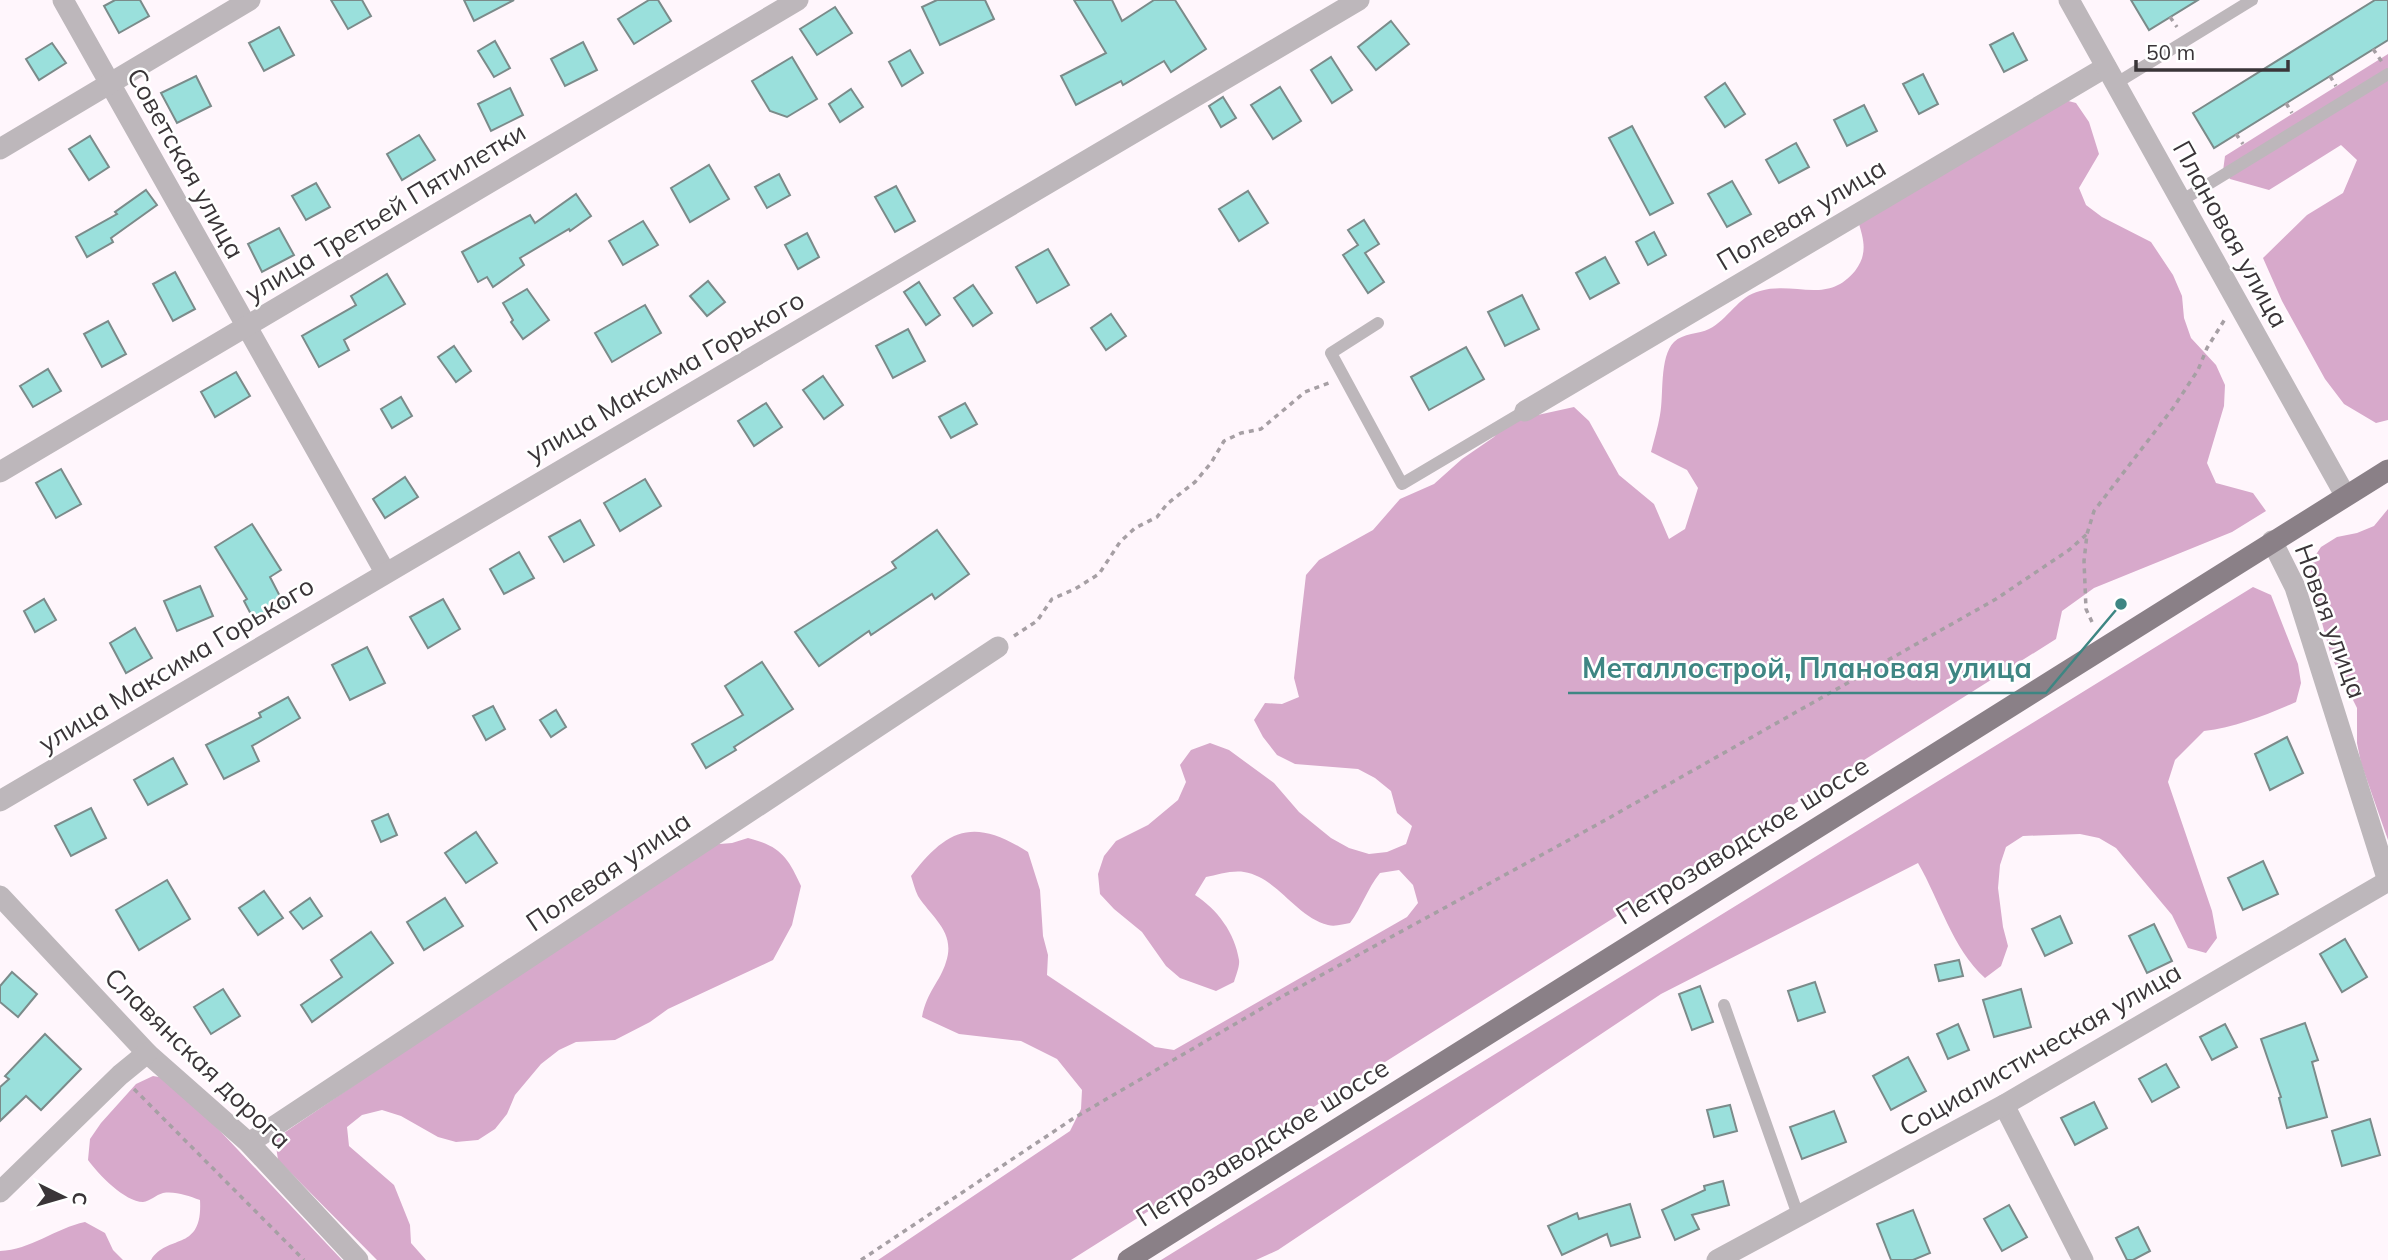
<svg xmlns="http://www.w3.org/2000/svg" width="2388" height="1260" font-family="Mulish,sans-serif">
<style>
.forest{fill:#d7a9cb}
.building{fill:#9ae0dc;stroke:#7b8b8a;stroke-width:2}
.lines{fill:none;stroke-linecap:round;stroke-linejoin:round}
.path{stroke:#a69fa4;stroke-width:3.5;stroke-dasharray:5 5;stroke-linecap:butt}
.service{stroke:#bdb7bb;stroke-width:12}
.minor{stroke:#bdb7bb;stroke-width:21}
.tertiary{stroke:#bdb7bb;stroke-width:21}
.primary{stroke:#8a8087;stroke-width:21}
.labels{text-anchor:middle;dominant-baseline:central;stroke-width:5;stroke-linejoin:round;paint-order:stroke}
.street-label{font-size:26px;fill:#3a3538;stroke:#fff}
.leader{fill:none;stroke:#3e8683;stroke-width:2.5}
.callout-dot{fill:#3e8683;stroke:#fff;stroke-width:2.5}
.callout-label{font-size:28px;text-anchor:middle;font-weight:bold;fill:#3e8683;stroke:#fff;stroke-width:5;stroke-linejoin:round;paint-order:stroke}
</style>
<rect width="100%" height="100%" fill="#fff6fc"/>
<!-- forest -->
<g class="forest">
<polygon points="2388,54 2388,420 2376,423 2344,404 2325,379 2282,301 2263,258 2307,215 2343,193 2357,160 2341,145 2269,190 2230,179 2223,171 2225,156"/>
<path d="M2057,98L2076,103L2089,122L2099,154L2079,188L2086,205L2102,217L2151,242L2173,275L2182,296L2184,318L2191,338L2216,365L2225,385L2224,406L2207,463L2216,483L2253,493L2266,511L2232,532L2094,588L2062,611L2056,639L1071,1260H878L1070,1131L1081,1109L1082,1090L1057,1059L1021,1041L959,1034L922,1017C927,991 940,982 946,962C956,932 932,918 918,896C915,890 913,882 911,876C948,827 975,818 1028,852L1040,890L1043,936L1048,955L1047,975L1155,1047L1174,1050L1407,917L1418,903L1413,885L1399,870L1380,873C1367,889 1362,907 1350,923C1344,924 1335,927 1328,925C1296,917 1277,877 1244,872C1232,870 1217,875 1206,877L1195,895C1217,909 1235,933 1239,960C1240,966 1236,975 1234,982L1216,991L1180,978L1166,966L1142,932L1114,909L1100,894L1098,874L1104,856L1116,841L1148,825L1178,800L1186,782L1180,765L1191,750L1210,743L1229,750L1274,783L1299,812L1331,838L1349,848L1369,854L1387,852L1406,844L1412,826L1397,813L1391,791L1375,778L1358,769L1295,764L1277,755L1263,737L1254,720L1265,703L1282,704L1299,697L1294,678L1306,575L1319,560L1373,530L1400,499L1434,484L1462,459L1494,437L1506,422L1574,407L1589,421L1619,475L1654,504L1669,539L1685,529L1698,488L1687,470L1651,452C1654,440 1658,427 1660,415C1664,396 1659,357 1674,342C1683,333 1699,334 1709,329C1728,320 1738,296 1760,291C1795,281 1827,305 1855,271C1868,254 1864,240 1858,221Z"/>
<polygon points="2388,509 2388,840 2361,763 2357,743 2357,708 2331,656 2311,582 2311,562 2321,547 2337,537 2357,533 2374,526"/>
<path d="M2253,587L2271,595L2298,664L2301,683L2296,702C2266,715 2236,727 2204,731L2175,760L2168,782L2212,911L2217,938L2206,953L2188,948L2172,915L2116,848L2099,838L2080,834L2023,836L2006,847L2000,865L1998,888L2003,927L2008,946L2001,966L1985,978C1952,948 1940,901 1918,863L1661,994L1278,1250L1256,1260H1161Z"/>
<path d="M748,838C780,846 788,857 801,886L792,925L773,960L668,1009L650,1022L615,1040L576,1042L559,1050L541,1064L515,1095L507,1114L495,1129L478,1140L456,1142L438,1137L401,1116L382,1110L362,1115L347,1127L349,1146L394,1185L410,1225L411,1243L426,1260H377L278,1160L275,1139L707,845L732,843Z"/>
<path d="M153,1076L171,1079L342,1260H151C168,1233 203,1253 200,1200C188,1196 176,1191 163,1193C156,1195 150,1201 143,1202C125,1202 98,1174 88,1160L90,1139L101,1123L136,1084Z"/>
<path d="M85,1222L105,1233L113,1250L123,1260H0V1251C30,1250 56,1228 85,1222Z"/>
</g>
<!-- building -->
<g class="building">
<polygon points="115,0 140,0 149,16 119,33 104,6"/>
<polygon points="331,0 362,0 371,16 348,29"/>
<polygon points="464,0 514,0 474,21"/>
<polygon points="649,0 658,0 671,21 634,44 618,19"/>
<polygon points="937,0 985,0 994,19 940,45 922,7"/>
<polygon points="1074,0 1112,0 1122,21 1154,0 1175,0 1206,49 1171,72 1164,61 1123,85 1121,81 1076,105 1061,76 1106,53"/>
<polygon points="2131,0 2198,0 2149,30"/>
<polygon points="2375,0 2388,0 2388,40 2214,148 2193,113"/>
<polygon points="835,7 852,33 817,55 800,29"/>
<polygon points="1391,21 1409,44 1376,70 1358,47"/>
<polygon points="279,27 294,55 264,71 249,43"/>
<polygon points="2013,33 2027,60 2004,72 1990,45"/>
<polygon points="495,41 510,68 494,77 478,51"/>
<polygon points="583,42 597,70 565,86 551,59"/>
<polygon points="52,43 66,63 39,80 26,59"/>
<polygon points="910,50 923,73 902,86 889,62"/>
<polygon points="792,57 817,99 787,117 770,111 752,81"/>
<polygon points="1331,57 1352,90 1332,103 1311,70"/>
<polygon points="1923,74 1938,104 1919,114 1903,84"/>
<polygon points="196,76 211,106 177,123 161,93"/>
<polygon points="1725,83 1745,114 1725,127 1705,97"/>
<polygon points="1280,87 1301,121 1273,139 1251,105"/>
<polygon points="510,88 523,115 491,131 478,104"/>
<polygon points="851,89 863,107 840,122 829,104"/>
<polygon points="1223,97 1236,118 1221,127 1209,106"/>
<polygon points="1864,105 1877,131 1847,146 1834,120"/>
<polygon points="1632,126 1673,203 1650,215 1609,138"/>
<polygon points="419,135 435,160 402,180 387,154"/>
<polygon points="90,136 109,167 89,180 69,149"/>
<polygon points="1796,143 1809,167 1779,183 1766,160"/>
<polygon points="709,165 729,199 690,222 671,188"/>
<polygon points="779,174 790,195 767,208 755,187"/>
<polygon points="1732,181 1751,214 1727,227 1708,194"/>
<polygon points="316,183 330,207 306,220 292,196"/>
<polygon points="896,186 915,221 895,232 875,197"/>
<polygon points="146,190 157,205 111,238 113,242 87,257 76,237 117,214 115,212"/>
<polygon points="1248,191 1268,223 1239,241 1219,209"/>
<polygon points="576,194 591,216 570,231 569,229 520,258 524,265 493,287 487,277 478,282 462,252 530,215 535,223"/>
<polygon points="1364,220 1379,244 1365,253 1384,282 1368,293 1343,255 1358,245 1348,230"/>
<polygon points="643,221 658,245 623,265 609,241"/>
<polygon points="279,228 294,255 262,272 248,244"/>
<polygon points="1654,232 1666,255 1648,265 1636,242"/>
<polygon points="807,233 819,257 798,269 785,245"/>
<polygon points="1048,249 1069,285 1037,303 1016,267"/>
<polygon points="1605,257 1619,283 1590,299 1576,273"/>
<polygon points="175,272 195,309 173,321 153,284"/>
<polygon points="387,274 405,304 344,340 349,350 319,367 302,336 356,305 351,296"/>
<polygon points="708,281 725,302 707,316 690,296"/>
<polygon points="919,282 940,315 926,325 904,292"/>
<polygon points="973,285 992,313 973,326 954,298"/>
<polygon points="527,289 549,320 523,339 511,322 513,320 503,303"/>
<polygon points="1522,295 1539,329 1505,346 1488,312"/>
<polygon points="645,305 661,333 612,362 595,333"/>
<polygon points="1111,314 1126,336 1106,350 1091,328"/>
<polygon points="108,321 126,354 102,367 84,334"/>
<polygon points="908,329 925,361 893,378 876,346"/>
<polygon points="454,346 471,371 456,382 438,357"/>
<polygon points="1466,347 1484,379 1429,410 1411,377"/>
<polygon points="48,369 61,391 33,407 20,386"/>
<polygon points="236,372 250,396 215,417 201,392"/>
<polygon points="823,376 843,405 824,419 803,390"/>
<polygon points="401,397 412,416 392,428 381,409"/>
<polygon points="766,403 782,427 754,446 738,421"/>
<polygon points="965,403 977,424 951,438 939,417"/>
<polygon points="61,469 81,504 56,518 36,483"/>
<polygon points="405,477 418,497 385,518 373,499"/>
<polygon points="645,479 661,506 620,531 604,503"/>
<polygon points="580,520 594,545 564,562 549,537"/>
<polygon points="252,524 281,570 270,577 285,606 255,622 244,601 247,599 215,547"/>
<polygon points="937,530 969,574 935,599 932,594 871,635 869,631 819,666 795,632 896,568 892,562"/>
<polygon points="519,552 534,578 504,594 490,569"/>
<polygon points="200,586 213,616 177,631 164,601"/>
<polygon points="44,599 56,620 35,632 24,611"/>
<polygon points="443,599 460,629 428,648 410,617"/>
<polygon points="135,628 152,658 126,673 110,643"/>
<polygon points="367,647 385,683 350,700 332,665"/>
<polygon points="762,662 793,709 734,747 736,750 706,768 692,744 743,715 725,686"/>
<polygon points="288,697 300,718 252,746 259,761 224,779 206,745 261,717 259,713"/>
<polygon points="493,706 505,729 486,740 473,716"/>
<polygon points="556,710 566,727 551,737 540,720"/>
<polygon points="2287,737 2303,773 2270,790 2255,754"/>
<polygon points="173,758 187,784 148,805 134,780"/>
<polygon points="91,808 106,838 71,856 55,826"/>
<polygon points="388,814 397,835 381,842 372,821"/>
<polygon points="476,832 497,863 466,883 445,853"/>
<polygon points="2263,861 2278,894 2243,910 2228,878"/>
<polygon points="167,880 190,919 139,950 116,910"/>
<polygon points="264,891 283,918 258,935 239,908"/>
<polygon points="310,898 322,916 303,929 290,912"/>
<polygon points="445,898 463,926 424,950 407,922"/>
<polygon points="2060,916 2072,943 2045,956 2032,929"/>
<polygon points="2154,924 2172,961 2147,973 2129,936"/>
<polygon points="371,932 393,963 312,1022 301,1005 342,977 331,960"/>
<polygon points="2345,939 2367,977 2342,992 2320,954"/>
<polygon points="1959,960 1963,976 1939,981 1935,965"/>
<polygon points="12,972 37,994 18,1017 0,1002 0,986"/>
<polygon points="1815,982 1825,1012 1798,1021 1788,991"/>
<polygon points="1700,986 1713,1022 1692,1030 1679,994"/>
<polygon points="223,989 240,1016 211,1034 194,1007"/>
<polygon points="2021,989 2031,1027 1994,1037 1983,1000"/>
<polygon points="2305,1023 2318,1060 2312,1062 2327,1117 2287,1128 2279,1098 2281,1097 2261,1039"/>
<polygon points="1958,1024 1969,1050 1948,1059 1937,1034"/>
<polygon points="2225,1024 2237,1047 2212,1060 2200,1037"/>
<polygon points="45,1034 81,1069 41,1110 26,1096 0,1121 0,1087 9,1079 5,1076"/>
<polygon points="1908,1057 1926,1091 1891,1110 1873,1076"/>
<polygon points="2166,1064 2179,1087 2152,1102 2139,1079"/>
<polygon points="2094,1102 2107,1128 2075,1145 2061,1118"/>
<polygon points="1730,1105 1737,1131 1714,1137 1707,1110"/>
<polygon points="1834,1111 1846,1142 1802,1159 1790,1127"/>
<polygon points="2370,1119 2380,1155 2342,1166 2332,1131"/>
<polygon points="1723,1181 1729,1205 1692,1215 1699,1229 1675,1240 1662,1210 1705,1190 1704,1186"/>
<polygon points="1630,1204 1640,1237 1611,1246 1607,1234 1562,1255 1548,1226 1577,1213 1579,1219"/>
<polygon points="2009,1205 2027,1237 2002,1251 1984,1219"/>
<polygon points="1913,1210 1930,1253 1913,1260 1891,1260 1877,1224"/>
<polygon points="2138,1227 2150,1251 2133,1260 2127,1260 2116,1238"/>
</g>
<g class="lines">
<!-- path -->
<g class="path">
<polyline points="2170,17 2177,27"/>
<polyline points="2373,49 2382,62"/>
<polyline points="2330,76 2336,86"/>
<polyline points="2286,103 2292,113"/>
<polyline points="2236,134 2243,144"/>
<polyline points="2248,279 2255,265"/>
<polyline points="2092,622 2086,609 2084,561 2087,534 2094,511 2173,408 2198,370 2207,348 2225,319"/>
<polyline points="1014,636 1037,621 1052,599 1075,589 1099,574 1120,542 1135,528 1157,517 1167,504 1195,482 1211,463 1224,441 1241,433 1261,429 1305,392 1329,383"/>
<polyline points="134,1089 304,1260"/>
<polyline points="861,1260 1074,1118 1283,996 1600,823 1996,599 2069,550 2087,534"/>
</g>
<!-- service -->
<g class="service">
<polyline points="2115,84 2252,0"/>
<polyline points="2181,201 2388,74"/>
<polyline points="1378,323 1331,353 1402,484 1525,411"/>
<polyline points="1724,1005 1798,1215"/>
</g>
<!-- minor -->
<g class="minor">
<polyline points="63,0 385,572"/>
<polyline points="0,149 250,0"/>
<polyline points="1525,411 2106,67"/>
<polyline points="0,472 798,0"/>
<polyline points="2272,541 2295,587 2388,881"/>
<polyline points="0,801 1359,0"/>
<polyline points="0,896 147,1053 249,1143 358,1260"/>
<polyline points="2004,1105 2083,1260"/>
<polyline points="249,1143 998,647"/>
<polyline points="0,1192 120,1075 147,1053"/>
<polyline points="1717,1260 2004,1105 2388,881"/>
</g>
<!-- tertiary -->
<polyline class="tertiary" points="2069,0 2345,495"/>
<!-- primary -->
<polyline class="primary" points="1128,1260 2388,470"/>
</g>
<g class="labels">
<!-- street labels -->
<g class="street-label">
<text transform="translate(186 163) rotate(61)">Советская улица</text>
<text transform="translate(385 212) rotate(-31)">улица Третьей Пятилетки</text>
<text transform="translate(1801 214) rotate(-31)">Полевая улица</text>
<text transform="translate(2231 234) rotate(61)">Плановая улица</text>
<text transform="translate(665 376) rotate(-30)">улица Максима Горького</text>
<text transform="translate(2331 621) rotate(70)">Новая улица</text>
<text transform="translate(176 664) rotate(-31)">улица Максима Горького</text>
<text transform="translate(1742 840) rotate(-32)">Петрозаводское шоссе</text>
<text transform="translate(608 871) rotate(-34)">Полевая улица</text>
<text transform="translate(2040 1049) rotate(-30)">Социалистическая улица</text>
<text transform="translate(198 1058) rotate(44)">Славянская дорога</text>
<text transform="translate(1262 1142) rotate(-32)">Петрозаводское шоссе</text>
</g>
</g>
<!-- callouts -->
<path class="leader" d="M2121 604L2046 693H1568"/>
<circle class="callout-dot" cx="2121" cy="604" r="7"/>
<g class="callout-label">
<text x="1807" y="678">Металлострой, Плановая улица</text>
</g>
<!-- north arrow -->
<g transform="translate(63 1197) rotate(95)" stroke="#ffffff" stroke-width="5" paint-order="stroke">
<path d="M0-5L12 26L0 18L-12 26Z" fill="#3a3538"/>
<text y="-10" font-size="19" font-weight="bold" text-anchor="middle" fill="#3a3538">С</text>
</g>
<!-- scale -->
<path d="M2136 60v10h152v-10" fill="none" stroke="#3a3538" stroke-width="3.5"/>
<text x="2146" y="60" font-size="21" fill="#3a3538" stroke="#ffffff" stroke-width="5" paint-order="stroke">50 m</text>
</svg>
